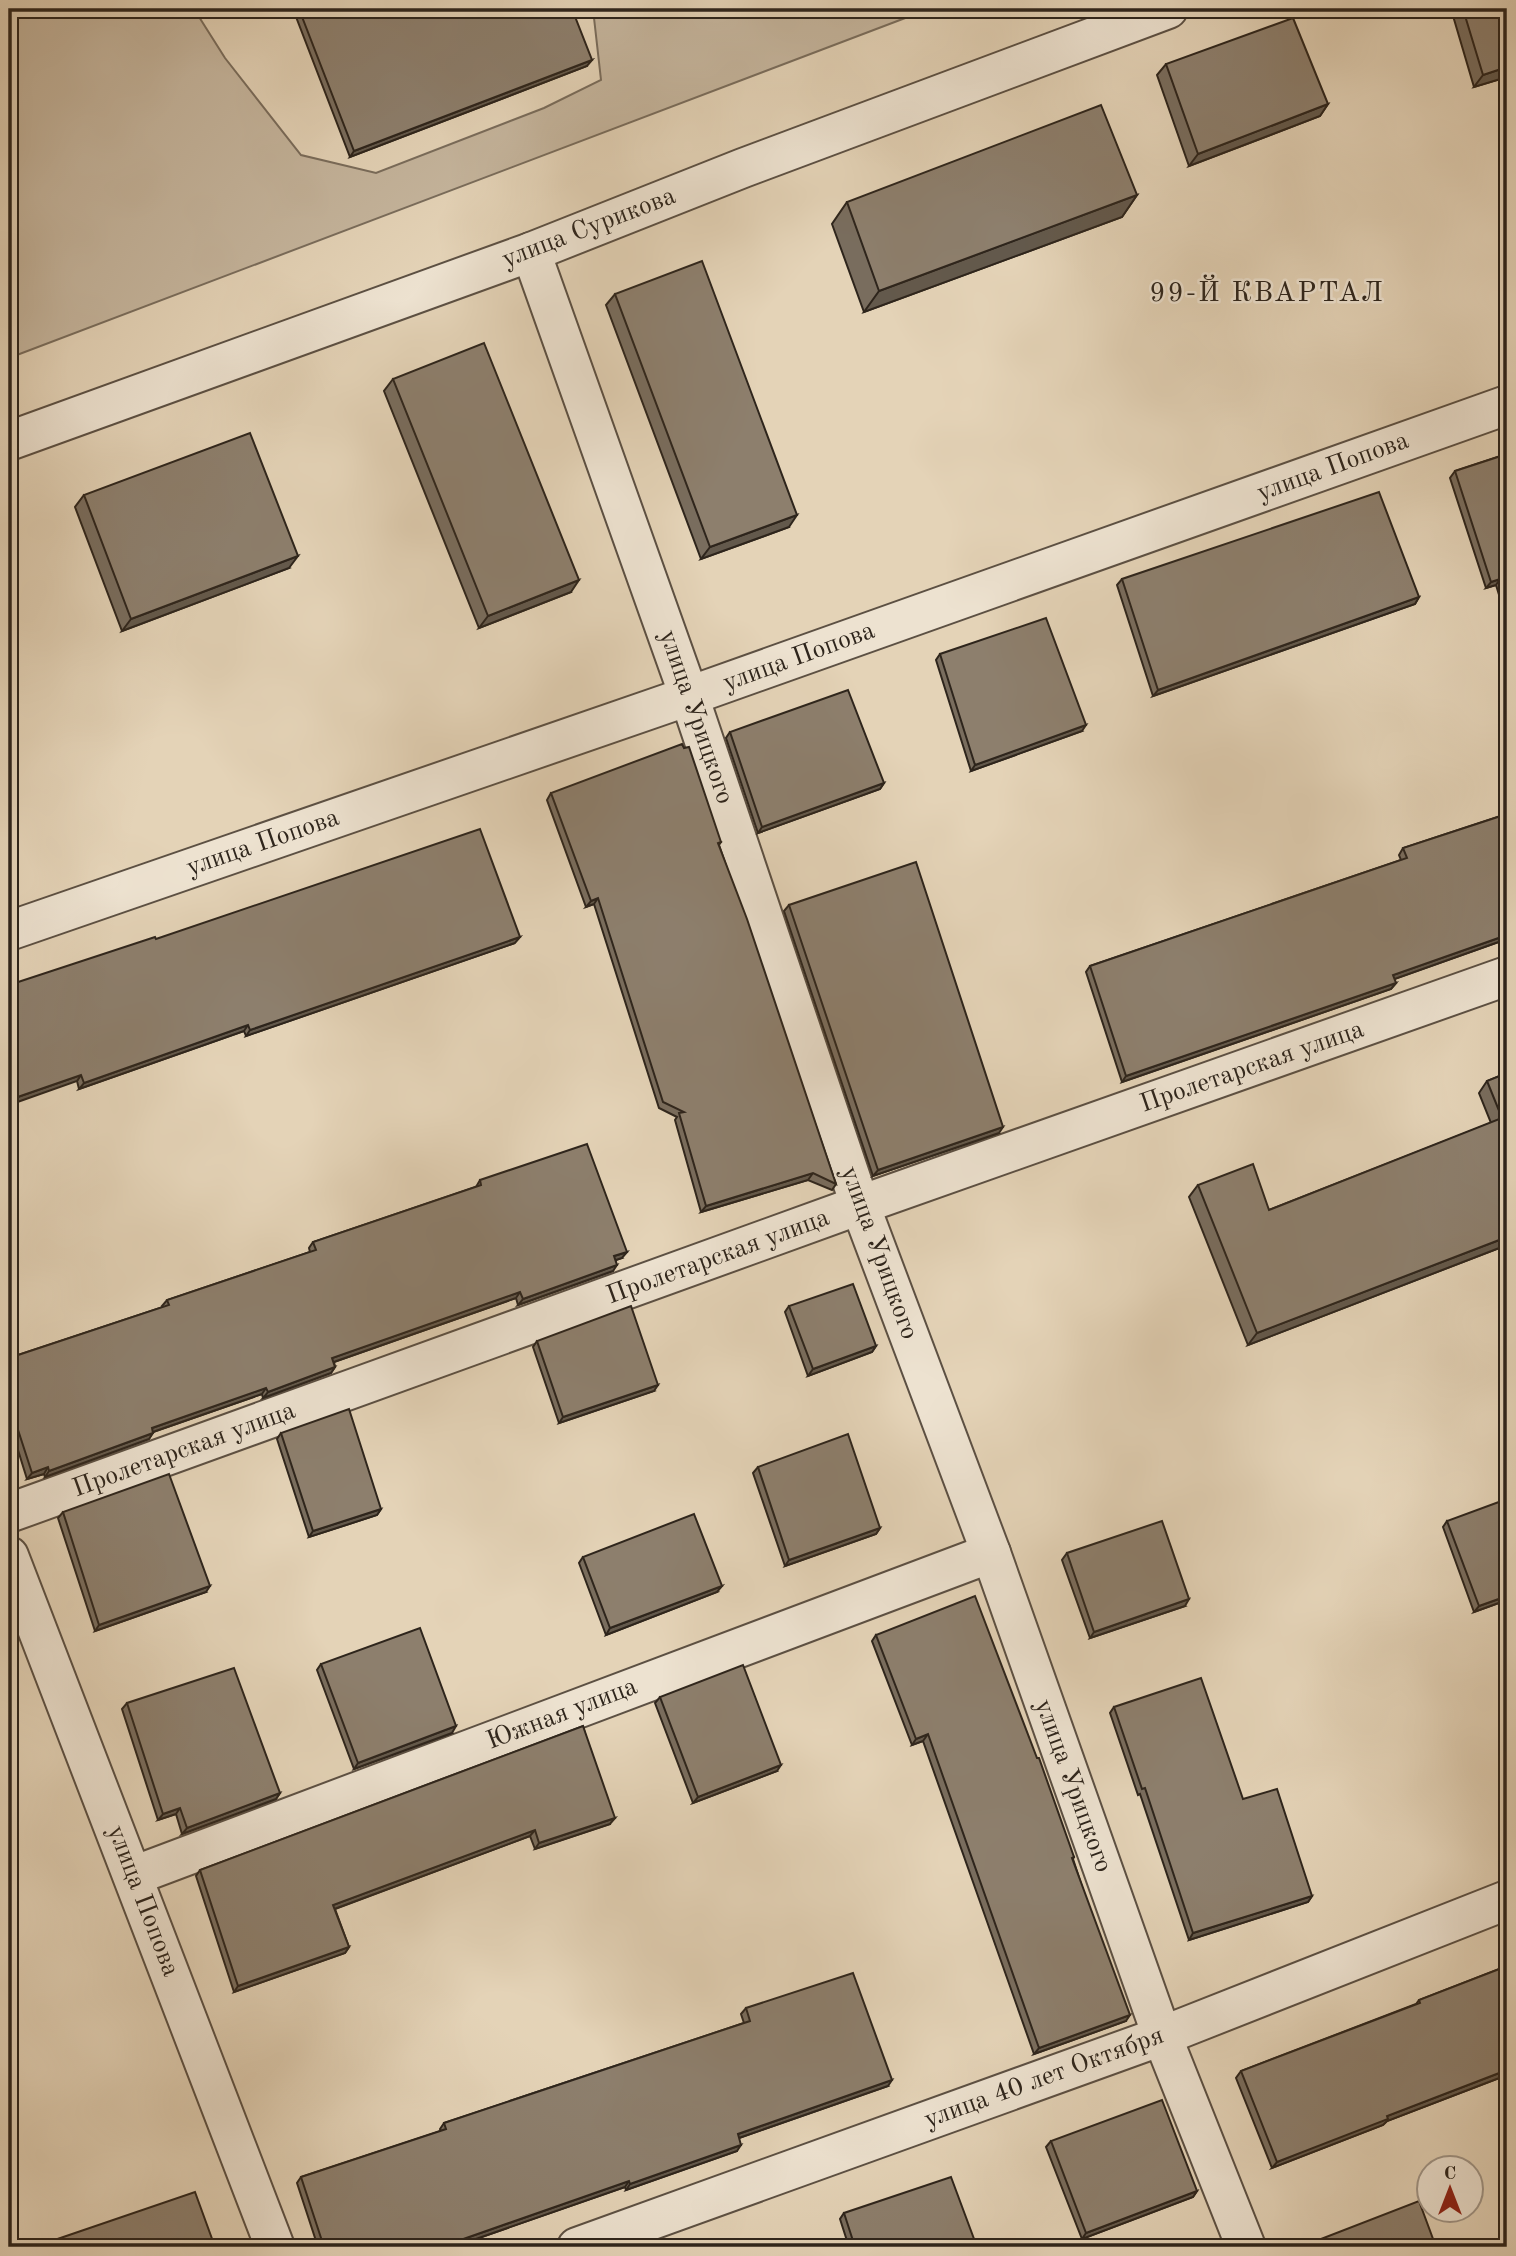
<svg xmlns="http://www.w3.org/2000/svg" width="1516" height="2256" font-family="'Old Standard TT',serif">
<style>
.green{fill:#c5b59d;stroke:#7a6d5c;stroke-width:2}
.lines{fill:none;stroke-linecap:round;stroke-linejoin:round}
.minor-casing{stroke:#5c5043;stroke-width:42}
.minor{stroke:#ede2d0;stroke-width:38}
.wall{fill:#796d5e;stroke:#2e251c;stroke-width:2}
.shaded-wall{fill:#63594c;stroke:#2e251c;stroke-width:2}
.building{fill:#8d7f6d;stroke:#2e251c;stroke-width:2}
.labels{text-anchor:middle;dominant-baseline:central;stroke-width:5;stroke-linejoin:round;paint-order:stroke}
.street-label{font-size:26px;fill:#2e251c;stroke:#ede2d0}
.neighbourhood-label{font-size:28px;letter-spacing:2px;fill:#2e251c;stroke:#ede2d0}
</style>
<rect width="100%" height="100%" fill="#e4d3b7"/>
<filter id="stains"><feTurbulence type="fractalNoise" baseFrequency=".00286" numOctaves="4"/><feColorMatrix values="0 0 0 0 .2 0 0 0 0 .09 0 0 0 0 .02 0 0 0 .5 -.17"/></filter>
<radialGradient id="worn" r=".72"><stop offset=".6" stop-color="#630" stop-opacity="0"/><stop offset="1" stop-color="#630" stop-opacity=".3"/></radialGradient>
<!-- green -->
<polygon class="green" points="9,9 194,9 225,58 301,155 376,173 544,108 601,80 593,9 929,9 9,358"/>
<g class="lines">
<!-- minor casing -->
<g class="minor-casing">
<g id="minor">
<polyline points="531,252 689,696 860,1205 991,1553 1162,2036 1246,2247"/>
<polyline points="9,441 531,252 743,168 1168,9"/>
<polyline points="9,931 689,696 1507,405"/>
<polyline points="9,1513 860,1205 1507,976"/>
<polyline points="9,1556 275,2247"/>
<polyline points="133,1876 991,1553"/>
<polyline points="577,2247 1162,2036 1507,1900"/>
</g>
</g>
<!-- minor -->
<use href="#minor" class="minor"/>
</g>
<!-- wall -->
<g class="wall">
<polygon points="293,9 572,9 587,66 350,157"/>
<polygon points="1451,9 1507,9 1507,77 1474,87"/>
<polygon points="1166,64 1328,104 1320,116 1189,166 1157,75"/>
<polygon points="1137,195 1122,217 864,312 832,224 847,202"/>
<polygon points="615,294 789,527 701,559 606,305"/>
<polygon points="393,379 571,592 479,628 384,391"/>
<polygon points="1507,454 1507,621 1496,585 1486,588 1450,478 1455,471"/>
<polygon points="84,495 289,568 122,631 75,507"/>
<polygon points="1122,579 1419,597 1415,604 1153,696 1117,585"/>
<polygon points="940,654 1082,731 971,771 936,660"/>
<polygon points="730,732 884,783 880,789 758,833 726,738"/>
<polygon points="551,793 721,842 719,845 836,1184 832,1190 808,1180 701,1212 675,1120 677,1117 659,1108 594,904 586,907 547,800"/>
<polygon points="1507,814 1507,939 1394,979 1396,983 1391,989 1122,1082 1086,972 1090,966 1401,860 1399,855 1403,848"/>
<polygon points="789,905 999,1133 873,1176 784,911"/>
<polygon points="156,939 515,943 246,1036 244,1031 79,1089 77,1081"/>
<polygon points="1507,1073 1507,1245 1248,1345 1189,1197 1198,1185 1269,1210 1491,1123 1479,1093 1487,1081"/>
<polygon points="480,1180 622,1258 616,1260 613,1271 518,1305 516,1298 334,1362 335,1367 331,1373 263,1398 262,1394 153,1432 149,1439 45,1477 44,1474 27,1479 9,1421 9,1358 163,1307 162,1306 167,1300 310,1252 309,1248 313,1242 476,1187"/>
<polygon points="789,1306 876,1346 872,1352 808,1376 785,1312"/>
<polygon points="537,1341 654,1391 559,1423 533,1347"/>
<polygon points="281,1433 381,1509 377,1515 309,1537 277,1439"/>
<polygon points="758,1467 880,1528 876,1534 785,1566 753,1473"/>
<polygon points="63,1512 206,1592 95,1631 58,1518"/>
<polygon points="1447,1521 1507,1600 1474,1612 1443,1527"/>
<polygon points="1067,1553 1185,1606 1090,1638 1062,1560"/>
<polygon points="583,1557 717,1592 606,1635 579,1563"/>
<polygon points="876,1635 1074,1857 1073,1859 1126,2021 1034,2054 923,1741 912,1745 872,1641"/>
<polygon points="321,1664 452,1733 354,1769 317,1670"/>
<polygon points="660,1697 777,1771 693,1803 655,1703"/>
<polygon points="127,1703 280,1793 276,1799 182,1834 176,1814 158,1820 122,1709"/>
<polygon points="1114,1707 1243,1799 1312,1896 1308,1902 1189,1940 1140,1794 1138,1795 1110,1713"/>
<polygon points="583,1726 610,1824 535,1849 530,1836 335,1909 349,1947 345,1953 234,1992 196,1876 200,1870"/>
<polygon points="1507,1966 1507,2075 1387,2121 1383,2125 1272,2168 1236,2078 1241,2071 1416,2004 1419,2000"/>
<polygon points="746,2008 888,2086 739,2138 737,2151 626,2190 625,2187 453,2247 318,2247 297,2183 301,2177 441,2131 440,2129 444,2123 744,2023 741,2014"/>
<polygon points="1051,2141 1197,2191 1193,2197 1082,2239 1046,2147"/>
<polygon points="844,2213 977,2247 849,2247 840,2219"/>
</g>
<!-- shaded-wall -->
<g class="shaded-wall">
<polygon points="592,60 587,66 350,157 354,151"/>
<polygon points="1507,67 1507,77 1474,87 1483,75"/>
<polygon points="1328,104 1320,116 1189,166 1198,154"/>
<polygon points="1137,195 1122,217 864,312 879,291"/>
<polygon points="797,515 789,527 701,559 710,547"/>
<polygon points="298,556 289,568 122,631 131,619"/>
<polygon points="1500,579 1496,585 1486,588 1491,582"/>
<polygon points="579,580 571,592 479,628 488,616"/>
<polygon points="1419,597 1415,604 1153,696 1158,690"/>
<polygon points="1086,725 1082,731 971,771 975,765"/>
<polygon points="884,783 880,789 758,833 762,827"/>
<polygon points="598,898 594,904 586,907 591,901"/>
<polygon points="1507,935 1507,939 1389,981 1393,975"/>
<polygon points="520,937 515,943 246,1036 250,1030"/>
<polygon points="1396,983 1391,989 1122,1082 1126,1076"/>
<polygon points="248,1025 244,1031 79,1089 84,1083"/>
<polygon points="81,1075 77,1081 9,1105 9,1100"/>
<polygon points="1003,1127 999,1133 873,1176 878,1170"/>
<polygon points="813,1173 808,1180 701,1212 706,1206"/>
<polygon points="1507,1237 1507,1245 1248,1345 1257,1333"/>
<polygon points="627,1252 622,1258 610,1262 614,1256"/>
<polygon points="617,1265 613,1271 518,1305 523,1299"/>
<polygon points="520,1292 516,1298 328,1364 332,1358"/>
<polygon points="876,1346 872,1352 808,1376 813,1369"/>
<polygon points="335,1367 331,1373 263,1398 268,1392"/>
<polygon points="658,1385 654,1391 559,1423 563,1417"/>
<polygon points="266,1388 262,1394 147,1434 152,1428"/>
<polygon points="153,1433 149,1439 45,1477 49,1471"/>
<polygon points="48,1467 44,1474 27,1479 32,1473"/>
<polygon points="381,1509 377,1515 309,1537 313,1531"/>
<polygon points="880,1528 876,1534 785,1566 789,1560"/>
<polygon points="210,1586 206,1592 95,1631 99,1625"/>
<polygon points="722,1586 717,1592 606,1635 610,1628"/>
<polygon points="1507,1596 1507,1600 1474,1612 1479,1606"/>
<polygon points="1189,1599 1185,1606 1090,1638 1094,1632"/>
<polygon points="456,1726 452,1733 354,1769 358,1763"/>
<polygon points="928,1734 923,1741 912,1745 916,1739"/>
<polygon points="781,1765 777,1771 693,1803 698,1797"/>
<polygon points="280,1793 276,1799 182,1834 187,1828"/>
<polygon points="180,1808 176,1814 158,1820 163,1814"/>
<polygon points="615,1818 610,1824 535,1849 539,1843"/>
<polygon points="535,1830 530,1836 329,1911 333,1905"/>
<polygon points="1312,1896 1308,1902 1189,1940 1193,1933"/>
<polygon points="349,1947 345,1953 234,1992 238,1986"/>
<polygon points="1130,2015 1126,2021 1034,2054 1039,2048"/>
<polygon points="1507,2070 1507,2075 1387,2121 1383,2125 1272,2168 1277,2162 1387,2116"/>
<polygon points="892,2080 888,2086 733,2140 738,2134"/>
<polygon points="741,2145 737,2151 626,2190 630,2184"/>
<polygon points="629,2181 625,2187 453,2247 445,2247 446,2245"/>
<polygon points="1197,2191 1193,2197 1082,2239 1086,2233"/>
</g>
<!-- building -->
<g class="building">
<polygon points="299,9 572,9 592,60 354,151"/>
<polygon points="1463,9 1507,9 1507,67 1483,75"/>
<polygon points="1293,18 1328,104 1198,154 1166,64"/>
<polygon points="1101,105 1137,195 879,291 847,202"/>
<polygon points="702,261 797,515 710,547 615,294"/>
<polygon points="484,343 579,580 488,616 393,379"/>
<polygon points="250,433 298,556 131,619 84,495"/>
<polygon points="1507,454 1507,602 1500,579 1491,582 1455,471"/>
<polygon points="1379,492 1419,597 1158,690 1122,579"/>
<polygon points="1046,618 1086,725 975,765 940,654"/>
<polygon points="848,690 884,783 762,827 730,732"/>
<polygon points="682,744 684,748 689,747 721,842 718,843 747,919 836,1184 813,1173 706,1206 679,1113 684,1112 663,1102 598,898 591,901 551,793"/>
<polygon points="1507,814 1507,935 1393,975 1396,983 1126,1076 1090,966 1407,858 1403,848"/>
<polygon points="480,829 520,937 250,1030 248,1025 84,1083 81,1075 9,1100 9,985 155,937 156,939"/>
<polygon points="916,862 1003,1127 878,1170 789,905"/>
<polygon points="1507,1073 1507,1237 1257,1333 1198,1185 1253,1164 1269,1210 1502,1118 1487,1081"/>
<polygon points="587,1144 627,1252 614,1256 617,1265 523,1299 520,1292 332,1358 335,1367 268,1392 266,1388 152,1428 153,1433 49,1471 48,1467 32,1473 9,1402 9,1358 169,1305 167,1300 316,1250 313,1242 481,1185 480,1180"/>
<polygon points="853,1284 876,1346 813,1369 789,1306"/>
<polygon points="631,1306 658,1385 563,1417 537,1341"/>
<polygon points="349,1409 381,1509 313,1531 281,1433"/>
<polygon points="848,1434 880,1528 789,1560 758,1467"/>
<polygon points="169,1474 210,1586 99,1625 63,1512"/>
<polygon points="1507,1499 1507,1596 1479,1606 1447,1521"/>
<polygon points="694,1514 722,1586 610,1628 583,1557"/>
<polygon points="1162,1521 1189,1599 1094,1632 1067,1553"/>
<polygon points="975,1596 1037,1758 1039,1758 1074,1857 1072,1858 1130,2015 1039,2048 928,1734 916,1739 876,1635"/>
<polygon points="420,1628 456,1726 358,1763 321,1664"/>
<polygon points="743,1665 781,1765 698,1797 660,1697"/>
<polygon points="234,1668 280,1793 187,1828 180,1808 163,1814 127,1703"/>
<polygon points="1201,1678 1243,1799 1277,1789 1312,1896 1193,1933 1145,1788 1142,1789 1114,1707"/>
<polygon points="583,1726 615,1818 539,1843 535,1830 333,1905 349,1947 238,1986 200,1870"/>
<polygon points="1507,1966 1507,2070 1387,2116 1388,2119 1277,2162 1241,2071 1420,2003 1419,2000"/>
<polygon points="853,1973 892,2080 738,2134 741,2145 630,2184 629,2181 446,2245 447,2247 324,2247 301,2177 446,2129 444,2123 750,2021 746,2008"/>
<polygon points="1162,2100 1197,2191 1086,2233 1051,2141"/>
<polygon points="951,2177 977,2247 855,2247 844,2213"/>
<polygon points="195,2192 215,2247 34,2247"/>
<polygon points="1419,2201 1436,2247 1310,2247 1308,2244"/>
<polygon points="769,2240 772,2247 746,2247"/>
</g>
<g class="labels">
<!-- street labels -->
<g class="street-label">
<text transform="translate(589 228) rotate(-21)">улица Сурикова</text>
<text transform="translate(1333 467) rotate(-20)">улица Попова</text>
<text transform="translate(799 657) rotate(-20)">улица Попова</text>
<text transform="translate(696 717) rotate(71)">улица Урицкого</text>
<text transform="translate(263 843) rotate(-19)">улица Попова</text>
<text transform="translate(1252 1067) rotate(-19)">Пролетарская улица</text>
<text transform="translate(879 1253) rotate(70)">улица Урицкого</text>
<text transform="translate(718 1257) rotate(-20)">Пролетарская улица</text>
<text transform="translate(184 1450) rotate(-20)">Пролетарская улица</text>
<text transform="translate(562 1714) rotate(-21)">Южная улица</text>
<text transform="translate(1073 1786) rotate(70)">улица Урицкого</text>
<text transform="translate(143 1901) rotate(69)">улица Попова</text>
<text transform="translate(1044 2078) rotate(-20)">улица 40 лет Октября</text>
</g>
<!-- neighbourhood labels -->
<g class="neighbourhood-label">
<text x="1267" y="294">99-Й КВАРТАЛ</text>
</g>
</g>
<!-- margin -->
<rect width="1516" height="2256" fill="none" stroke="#e4d3b7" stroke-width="35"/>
<rect x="10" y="10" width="1495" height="2235" fill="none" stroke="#2e251c" stroke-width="3.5"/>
<rect x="18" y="18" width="1481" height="2221" fill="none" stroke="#2e251c" stroke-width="2"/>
<!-- north arrow -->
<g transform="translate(1450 2189)"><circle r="33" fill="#ede2d0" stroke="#a19688" stroke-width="2"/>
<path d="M0-5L12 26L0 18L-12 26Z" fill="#8f2418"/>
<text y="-10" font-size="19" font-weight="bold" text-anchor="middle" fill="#2e251c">С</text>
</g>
<rect width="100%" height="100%" filter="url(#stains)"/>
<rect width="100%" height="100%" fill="url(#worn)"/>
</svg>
